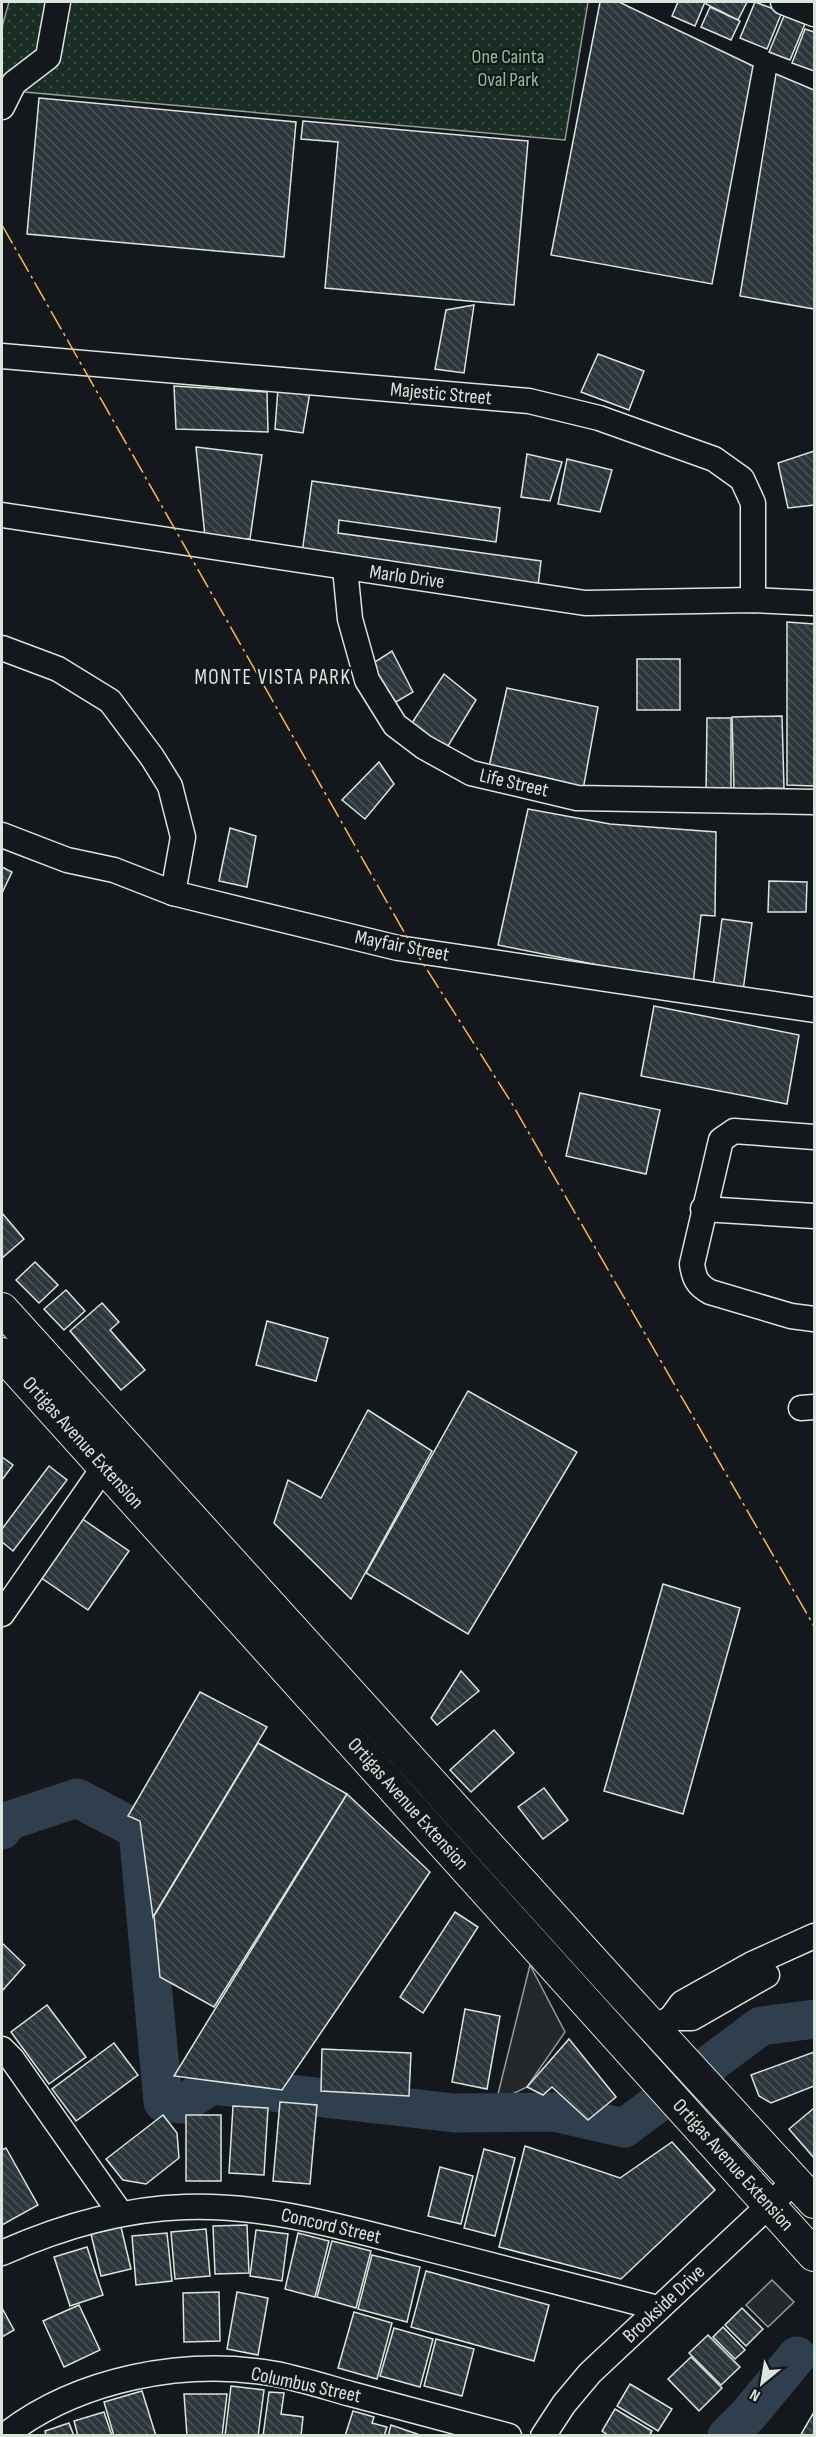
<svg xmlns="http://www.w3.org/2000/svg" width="816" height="2437" font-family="'Sofia Sans Condensed',sans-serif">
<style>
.park{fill:url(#park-dots);stroke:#939e99;stroke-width:1.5}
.parking{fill:#24282b;stroke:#939e99;stroke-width:1.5}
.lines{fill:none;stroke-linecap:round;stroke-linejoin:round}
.river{stroke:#2f3f4d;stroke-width:39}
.building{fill:url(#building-back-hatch);stroke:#d8e6dc;stroke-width:1.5}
.minor-casing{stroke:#d8e6dc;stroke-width:27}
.major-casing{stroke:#d8e6dc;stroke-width:34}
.minor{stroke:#14181c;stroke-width:24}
.major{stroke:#14181c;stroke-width:32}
.power{stroke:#ffb74d;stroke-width:1.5;stroke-dasharray:21 4.5 3 4.5;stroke-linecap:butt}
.labels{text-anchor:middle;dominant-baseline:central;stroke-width:4.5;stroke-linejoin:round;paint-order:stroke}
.park-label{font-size:20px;fill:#8ac095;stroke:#14181c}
.street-label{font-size:20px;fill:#d8e6dc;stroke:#14181c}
.neighbourhood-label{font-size:21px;letter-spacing:1.5px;fill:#d8e6dc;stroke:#14181c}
</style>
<defs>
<pattern id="park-dots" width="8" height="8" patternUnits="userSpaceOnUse" patternTransform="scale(1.5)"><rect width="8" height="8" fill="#1a2d24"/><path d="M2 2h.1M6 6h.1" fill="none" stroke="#3b4b43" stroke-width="1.8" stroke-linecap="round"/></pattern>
<pattern id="building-back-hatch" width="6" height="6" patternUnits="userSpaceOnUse" patternTransform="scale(1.5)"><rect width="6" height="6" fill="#2c363c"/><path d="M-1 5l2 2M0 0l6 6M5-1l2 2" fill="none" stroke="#4a5358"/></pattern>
</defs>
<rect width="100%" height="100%" fill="#14181c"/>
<!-- park -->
<polygon class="park" points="9,2 588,2 565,140 2,90 2,27"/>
<!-- parking -->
<g class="parking">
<polygon points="530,1965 565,2032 527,2087 496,2102"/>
<polygon points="772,2280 794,2302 768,2327 746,2305"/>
</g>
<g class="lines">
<!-- river -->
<g class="river">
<polyline points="2,1830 8,1821 77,1798 138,1830 163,2102 182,2104 212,2085 454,2113 554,2112 624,2128 761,2026 814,2019"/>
<polyline points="727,2436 749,2414 797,2356"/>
</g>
</g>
<!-- building -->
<g class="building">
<polygon points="600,2 619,2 753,66 712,284 551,255"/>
<polygon points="678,2 705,2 695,26 672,16"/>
<polygon points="707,2 747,2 738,20 706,4"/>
<polygon points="755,2 782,12 767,49 740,38"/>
<polygon points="710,7 740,21 731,40 701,27"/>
<polygon points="784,16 805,24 790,60 769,52"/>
<polygon points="805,29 814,32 814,71 792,63"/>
<polygon points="776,74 814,90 814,309 740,296"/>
<polygon points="39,98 296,122 284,257 27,234"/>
<polygon points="303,121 528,141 514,305 325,288 338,142 301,139"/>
<polygon points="474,305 464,373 435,369 446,310"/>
<polygon points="598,354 644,371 629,410 581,392"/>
<polygon points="174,386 267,392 268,432 176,429"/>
<polygon points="278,388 310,392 303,433 275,429"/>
<polygon points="196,447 262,455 250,539 205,537"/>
<polygon points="814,451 814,505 788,508 778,463"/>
<polygon points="527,454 562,462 550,501 521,497"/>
<polygon points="567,459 612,470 600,512 558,504"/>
<polygon points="312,481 500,508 496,542 339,520 338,533 541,561 538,586 302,553"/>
<polygon points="787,622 814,624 814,786 787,785"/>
<polygon points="392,651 413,692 389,706 367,667"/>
<rect x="637" y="659" width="43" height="51"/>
<polygon points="444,674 476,700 448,746 410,726"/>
<polygon points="507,688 598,707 583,790 488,771"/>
<polygon points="782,716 784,788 734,789 732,717"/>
<polygon points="707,718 731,718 731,796 706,796"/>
<polygon points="379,762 394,784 365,819 342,800"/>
<polygon points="528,809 610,824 716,832 715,916 701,915 693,984 498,945"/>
<polygon points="230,828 256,836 247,887 219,881"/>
<polygon points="2,867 12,872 2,893"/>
<polygon points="769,881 807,882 806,912 768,912"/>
<polygon points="722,919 752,923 743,991 713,987"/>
<polygon points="654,1006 799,1035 787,1104 641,1076"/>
<polygon points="580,1093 660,1110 646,1174 566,1156"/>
<polygon points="2,1213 24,1239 2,1258"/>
<polygon points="35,1262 58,1285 39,1303 16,1280"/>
<polygon points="66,1290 85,1311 64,1330 44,1309"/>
<polygon points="102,1303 119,1322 110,1330 145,1370 121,1390 70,1331"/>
<polygon points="267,1321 328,1338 316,1381 256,1365"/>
<polygon points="468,1391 577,1452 468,1634 366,1573"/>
<polygon points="368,1410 432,1451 351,1599 274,1523 288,1480 321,1498"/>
<polygon points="2,1457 13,1465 2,1480"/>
<polygon points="49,1466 67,1480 13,1551 2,1542 2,1529"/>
<polygon points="81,1518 129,1551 88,1610 40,1577"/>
<polygon points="663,1584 740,1608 683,1814 604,1791"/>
<polygon points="461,1671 479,1691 437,1725 431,1718"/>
<polygon points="200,1692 267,1727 153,1917 140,1821 128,1816"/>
<polygon points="494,1730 514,1753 471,1792 450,1770"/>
<polygon points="258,1743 347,1794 214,2007 160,1977 154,1916"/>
<polygon points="544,1788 568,1820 543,1839 518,1807"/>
<polygon points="347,1794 430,1872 282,2090 174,2076"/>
<polygon points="455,1912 478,1927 423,2013 400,1997"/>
<polygon points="2,1943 25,1965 2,1991"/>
<polygon points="47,2005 86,2057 49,2084 11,2032"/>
<polygon points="465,2009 500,2016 487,2089 452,2082"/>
<polygon points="569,2039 616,2097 588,2120 552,2087 543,2095 527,2087"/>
<polygon points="114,2043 138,2075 76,2121 52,2089"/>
<polygon points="322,2049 411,2053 409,2096 321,2091"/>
<polygon points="814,2052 814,2086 771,2103 759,2096 751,2075"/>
<polygon points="280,2102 317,2105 310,2184 273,2181"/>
<polygon points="233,2106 268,2108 264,2175 229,2173"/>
<polygon points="814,2108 814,2158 789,2129"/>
<polygon points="163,2115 177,2133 179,2158 146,2184 123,2180 106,2159"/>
<rect x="186" y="2115" width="35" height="66"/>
<polygon points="672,2142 715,2190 621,2279 499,2247 525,2146 620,2178"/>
<polygon points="6,2148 38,2205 2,2225 2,2150"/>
<polygon points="484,2149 515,2158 495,2236 464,2228"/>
<polygon points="440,2167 473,2176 461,2224 428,2216"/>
<polygon points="247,2225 249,2273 215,2274 213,2226"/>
<polygon points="121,2227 131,2269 101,2276 91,2234"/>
<polygon points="206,2229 210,2276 175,2279 171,2232"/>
<polygon points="256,2230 288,2234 282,2281 250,2276"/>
<polygon points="167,2233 172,2281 136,2285 132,2236"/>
<polygon points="298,2233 329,2241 315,2297 285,2289"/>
<polygon points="332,2241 371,2251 356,2308 317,2297"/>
<polygon points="87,2247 103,2295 70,2306 54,2257"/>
<polygon points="372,2255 420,2267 407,2322 358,2309"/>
<polygon points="426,2271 549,2305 534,2361 411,2327"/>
<polygon points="219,2292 220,2341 184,2342 183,2293"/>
<polygon points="237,2292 268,2298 258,2355 227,2349"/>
<polygon points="79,2305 100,2350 64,2367 43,2321"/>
<polygon points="2,2308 14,2330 2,2337"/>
<polygon points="742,2308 763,2329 746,2346 725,2325"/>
<polygon points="354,2312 392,2323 377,2379 338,2368"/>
<polygon points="723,2327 745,2350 735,2359 713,2337"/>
<polygon points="394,2328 433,2339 420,2387 380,2376"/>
<polygon points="708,2335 740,2367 721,2385 689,2353"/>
<polygon points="436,2339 474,2349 462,2396 424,2386"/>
<polygon points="691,2357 722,2388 699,2411 668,2379"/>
<polygon points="630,2384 672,2409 658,2431 617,2406"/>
<polygon points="231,2386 264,2390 258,2436 225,2436"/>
<polygon points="142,2391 156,2436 114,2436 104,2402"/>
<polygon points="269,2392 284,2393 281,2414 303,2417 301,2436 263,2436"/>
<polygon points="184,2394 227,2394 222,2436 187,2436"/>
<polygon points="615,2409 652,2431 649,2436 609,2436 602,2431"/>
<polygon points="353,2411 374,2417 372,2423 387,2427 384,2436 345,2436"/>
<polygon points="104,2412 112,2436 78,2436 74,2421"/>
<polygon points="814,2412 814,2436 800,2436"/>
<polygon points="69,2423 74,2436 46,2436 45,2431"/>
<polygon points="391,2425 423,2436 388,2436"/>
</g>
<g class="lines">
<!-- minor casing -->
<g class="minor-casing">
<g id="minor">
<polyline points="783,2 814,14"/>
<polyline points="2,107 14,83 48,57 58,2"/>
<polyline points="2,356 529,401 599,418 714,459 742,479 753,503 753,600"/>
<polyline points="2,515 585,603 753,600 814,603"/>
<polyline points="345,568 350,619 367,680 395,725 424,747 471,773 577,798 814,802"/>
<polyline points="2,648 58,669 110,701 152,757 170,786 183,837 173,893"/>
<polyline points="2,835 67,860 114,870 173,893 398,948 814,1010"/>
<path d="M814,1137L734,1131L721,1140L692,1264C694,1278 697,1285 710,1292L791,1316L814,1319"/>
<polyline points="703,1209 814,1216"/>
<polyline points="801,1408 814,1407"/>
<polyline points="2,1614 113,1454"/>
<polyline points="671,2018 692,2018 767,1975"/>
<polyline points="653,2028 671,2018 682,2003 752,1964 814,1936"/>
<polyline points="2,2049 12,2059 121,2214"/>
<path d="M2,2253C58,2228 123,2209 185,2207C264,2204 341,2227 417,2246C497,2267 578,2287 658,2308"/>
<path d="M4,2436C78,2378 185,2358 276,2374C301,2379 326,2387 351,2394C404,2408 456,2422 509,2436"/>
<polyline points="543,2436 564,2404 590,2373 795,2181"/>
</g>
</g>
<!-- major casing -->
<g class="major-casing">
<g id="major">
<polyline points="2,1309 620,1991 814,2202"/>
<polyline points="2,1354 814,2255"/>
</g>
</g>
<!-- minor -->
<use href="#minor" class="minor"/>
<!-- major -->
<use href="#major" class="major"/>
<!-- power -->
<polyline class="power" points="2,225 412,946 511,1102 814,1626"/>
</g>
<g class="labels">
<!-- park labels -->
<g class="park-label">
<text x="508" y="57">One Cainta<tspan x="508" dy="23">Oval Park</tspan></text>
</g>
<!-- street labels -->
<g class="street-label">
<text transform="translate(441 394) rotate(5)">Majestic Street</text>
<text transform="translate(407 577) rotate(8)">Marlo Drive</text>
<text transform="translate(514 783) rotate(13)">Life Street</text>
<text transform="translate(402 946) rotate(11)">Mayfair Street</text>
<text transform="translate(83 1443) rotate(48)">Ortigas Avenue Extension</text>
<text transform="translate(408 1804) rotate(48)">Ortigas Avenue Extension</text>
<text transform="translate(733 2165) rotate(48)">Ortigas Avenue Extension</text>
<text transform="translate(331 2226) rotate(13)">Concord Street</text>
<text transform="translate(664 2304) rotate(-43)">Brookside Drive</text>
<text transform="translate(306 2385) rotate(12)">Columbus Street</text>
</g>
<!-- neighbourhood labels -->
<g class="neighbourhood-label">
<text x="273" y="677">MONTE VISTA PARK</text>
</g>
</g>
<!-- border -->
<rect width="816" height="2437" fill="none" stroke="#d8e6dc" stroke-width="6"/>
<!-- north arrow -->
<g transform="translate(762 2383) rotate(210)" stroke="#14181c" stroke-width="4.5" paint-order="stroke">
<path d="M0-4.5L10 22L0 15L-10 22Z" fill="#d8e6dc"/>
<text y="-9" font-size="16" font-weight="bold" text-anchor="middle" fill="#d8e6dc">N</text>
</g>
</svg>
